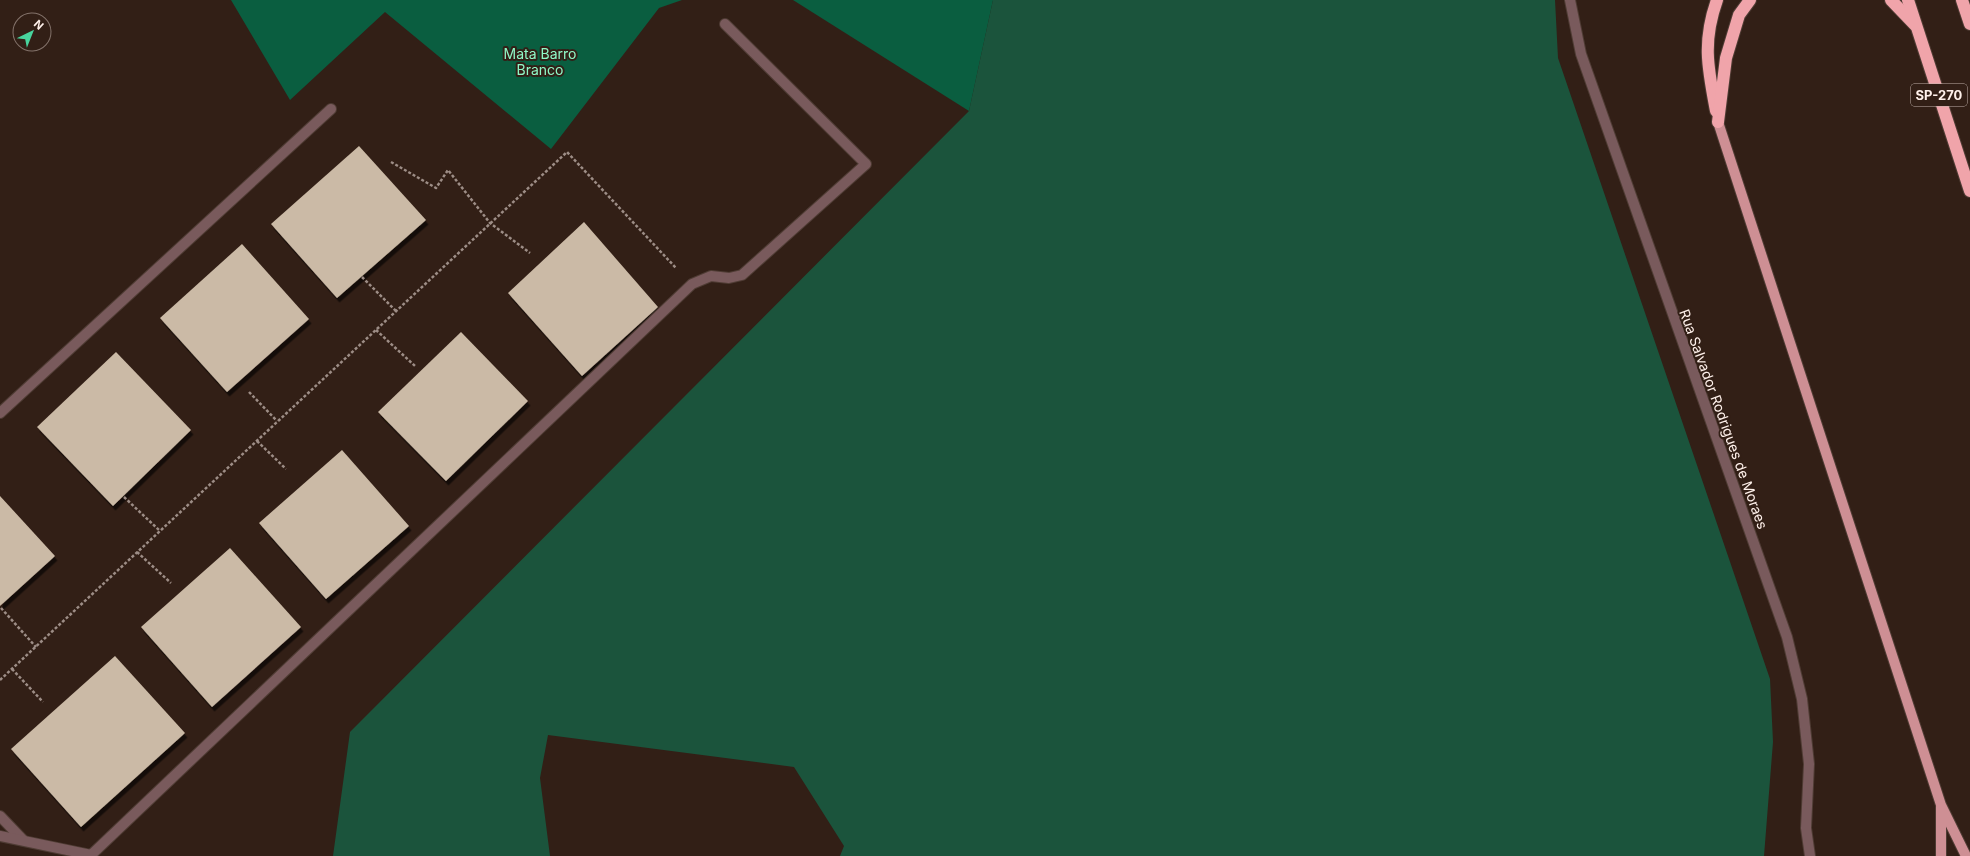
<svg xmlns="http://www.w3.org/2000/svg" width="1970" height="856" font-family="Inter,sans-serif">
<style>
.green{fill:#1b543c}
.forest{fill:#0a5e40}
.building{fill:#cbbaa6;filter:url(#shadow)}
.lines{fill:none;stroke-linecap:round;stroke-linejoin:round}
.minor-casing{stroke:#4f3c34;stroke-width:12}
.major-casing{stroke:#4f3c34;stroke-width:12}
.highway-casing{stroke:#4f3c34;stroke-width:14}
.path{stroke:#9d8d86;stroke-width:2.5;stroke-dasharray:3 2;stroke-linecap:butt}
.minor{stroke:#795a5c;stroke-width:10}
.major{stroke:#ce8f94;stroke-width:10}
.highway{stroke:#f0a4aa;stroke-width:12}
.labels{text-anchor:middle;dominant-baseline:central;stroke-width:4;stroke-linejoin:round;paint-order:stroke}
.shield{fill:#321f16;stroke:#c2b2ab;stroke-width:1}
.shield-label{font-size:13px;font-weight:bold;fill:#fff1eb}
.park-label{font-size:14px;fill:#8ff7c6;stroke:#321f16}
.street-label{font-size:14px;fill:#fff1eb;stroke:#321f16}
</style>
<defs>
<filter id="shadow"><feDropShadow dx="2.5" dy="4.5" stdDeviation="0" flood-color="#0009"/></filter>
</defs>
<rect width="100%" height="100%" fill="#321f16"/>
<!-- green -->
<polygon class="green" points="993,0 1555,0 1558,58 1770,679 1773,742 1764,856 840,856 844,846 794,767 548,735 540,778 550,856 333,856 350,732 969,111"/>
<!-- forest -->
<g class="forest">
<polygon points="231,0 682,0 659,8 551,149 385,12 290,100"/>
<polygon points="793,0 993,0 969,111"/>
</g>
<!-- building -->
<g class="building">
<polygon points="359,146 426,220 337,298 271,224"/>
<polygon points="584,222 658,307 582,376 508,293"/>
<polygon points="242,244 309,319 227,392 160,318"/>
<polygon points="461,332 528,401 446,481 378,412"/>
<polygon points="116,352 191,430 113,506 37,427"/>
<polygon points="342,450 409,526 326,599 259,523"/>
<polygon points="0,496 55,556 0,606"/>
<polygon points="230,548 301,627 212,707 141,627"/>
<polygon points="115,656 185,733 81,827 11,749"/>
</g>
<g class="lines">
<!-- minor casing -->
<g class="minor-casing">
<g id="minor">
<polyline points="1570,0 1581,54 1787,637 1802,699 1809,764 1806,828 1810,856"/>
<polyline points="0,413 331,109"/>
<polyline points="0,816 23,840"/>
<polyline points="0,836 91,855 692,284 711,276 729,278 742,275 866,164 725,24"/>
</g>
</g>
<!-- major casing -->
<g class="major-casing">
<g id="major">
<polyline points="1718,122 1941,805 1966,856"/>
<polyline points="1941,807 1941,856"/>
</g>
</g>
<!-- highway casing -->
<g class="highway-casing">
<g id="highway">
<polyline points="1891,0 1915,25"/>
<polyline points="1908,0 1970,191"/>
<polyline points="1962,0 1970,24"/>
<path d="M1716,111C1708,69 1702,42 1717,0"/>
<polyline points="1718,122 1726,58 1739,15 1750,0"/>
</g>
</g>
<!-- path -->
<g class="path">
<polyline points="391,162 436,188 448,170 490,223 530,253"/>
<polyline points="362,277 396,311"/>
<polyline points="376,330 415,366"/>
<polyline points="249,392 277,421"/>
<polyline points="257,441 286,469"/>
<polyline points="124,497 160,531"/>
<polyline points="137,552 171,583"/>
<polyline points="1,608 36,647"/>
<polyline points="12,669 43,702"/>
<polyline points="0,680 567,152 676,268"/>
</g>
<!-- minor -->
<use href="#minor" class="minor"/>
<!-- major -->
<use href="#major" class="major"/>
<!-- highway -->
<use href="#highway" class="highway"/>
</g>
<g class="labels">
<!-- shield labels -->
<rect class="shield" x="1911" y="84" width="56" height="22" rx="3"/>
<g class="shield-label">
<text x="1939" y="95">SP-270</text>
</g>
<!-- park labels -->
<g class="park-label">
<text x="540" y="53">Mata Barro<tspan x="540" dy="16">Branco</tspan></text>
</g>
<!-- street labels -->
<g class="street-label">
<text transform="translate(1724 419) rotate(70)">Rua Salvador Rodrigues de Moraes</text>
</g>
</g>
<!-- north arrow -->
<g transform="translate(32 32) rotate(43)"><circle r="19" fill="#321f16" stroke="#84736b"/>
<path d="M0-3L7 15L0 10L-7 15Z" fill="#48d49d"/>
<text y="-6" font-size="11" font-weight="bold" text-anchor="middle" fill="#fff1eb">N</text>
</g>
</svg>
